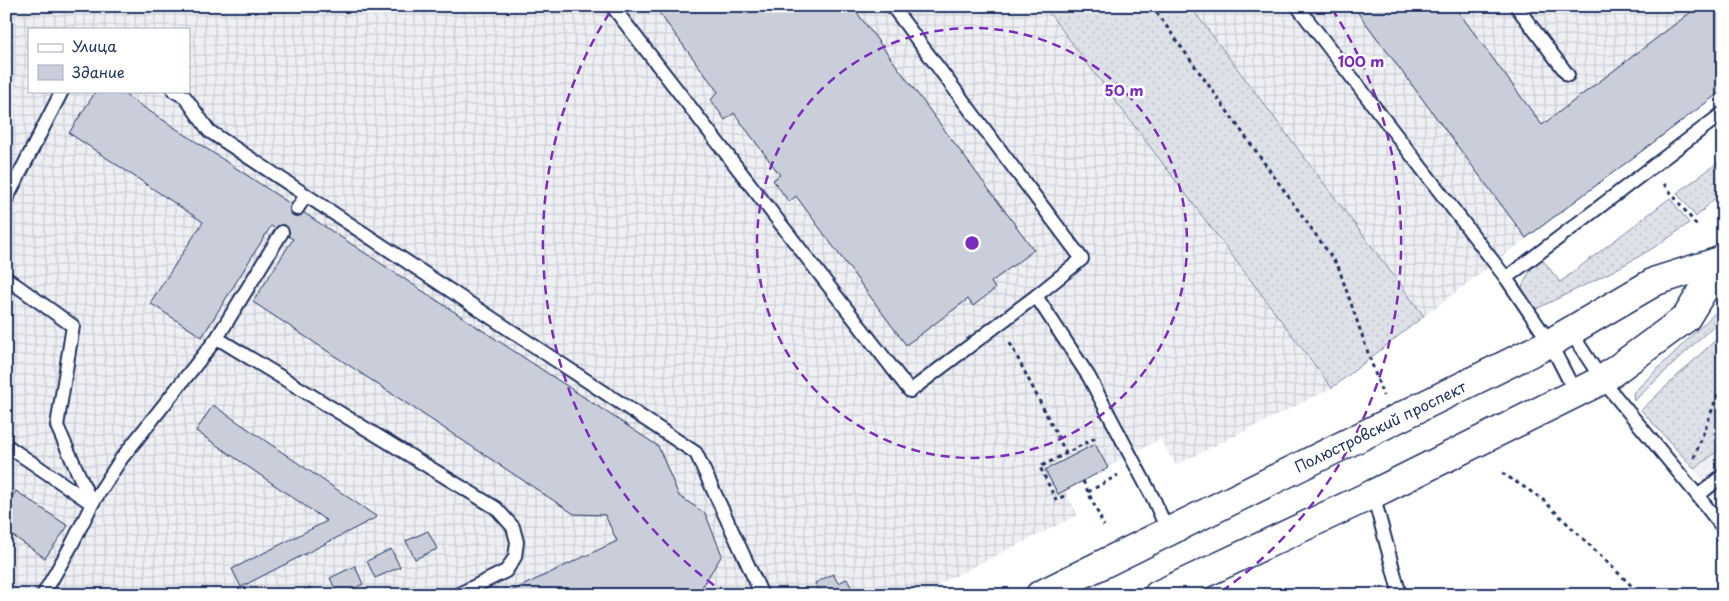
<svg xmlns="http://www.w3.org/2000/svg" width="1729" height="601" font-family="'Playpen Sans',sans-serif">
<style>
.built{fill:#eff0f4}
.industrial{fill:url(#industrial-grid);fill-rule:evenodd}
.grass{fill:url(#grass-dots);stroke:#7c88a2}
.building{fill:#caceda;stroke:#1b2f5e}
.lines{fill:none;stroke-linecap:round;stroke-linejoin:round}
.service-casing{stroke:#1b2f5e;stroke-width:16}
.secondary-casing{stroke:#1b2f5e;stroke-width:31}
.path{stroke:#1b2f5e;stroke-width:3;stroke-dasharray:4 4;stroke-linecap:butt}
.service{stroke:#fff;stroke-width:12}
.secondary{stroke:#fff;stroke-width:28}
.ring{fill:none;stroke:#7b2cbf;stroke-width:2.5;stroke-dasharray:9 6}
.labels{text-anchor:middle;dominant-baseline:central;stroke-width:5;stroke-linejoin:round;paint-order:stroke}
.street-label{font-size:15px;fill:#1b2f5e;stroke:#fff}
.centre{fill:#7b2cbf;stroke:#fff;stroke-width:2.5}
.ring-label{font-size:15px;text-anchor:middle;font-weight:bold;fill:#7b2cbf;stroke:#fff;stroke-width:5;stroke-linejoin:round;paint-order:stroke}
</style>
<defs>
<pattern id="industrial-grid" width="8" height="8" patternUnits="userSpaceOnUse" patternTransform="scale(1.25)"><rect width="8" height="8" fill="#eff0f4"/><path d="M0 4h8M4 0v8" fill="none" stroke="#ccced4"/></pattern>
<pattern id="grass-dots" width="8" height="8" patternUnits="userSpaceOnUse" patternTransform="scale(1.25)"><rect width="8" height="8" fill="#dee1e7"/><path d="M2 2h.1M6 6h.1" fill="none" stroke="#bec1c9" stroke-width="1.8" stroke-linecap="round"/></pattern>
</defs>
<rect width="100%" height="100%" fill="#fff"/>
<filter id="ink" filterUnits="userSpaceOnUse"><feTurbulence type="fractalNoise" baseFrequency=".02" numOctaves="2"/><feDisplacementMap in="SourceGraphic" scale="10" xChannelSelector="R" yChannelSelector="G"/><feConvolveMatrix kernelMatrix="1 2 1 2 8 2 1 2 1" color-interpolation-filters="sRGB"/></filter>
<g filter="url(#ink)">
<!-- built -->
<polygon class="built" points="1723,447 1723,508 1694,469"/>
<!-- industrial -->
<g class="industrial">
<path d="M6,6H1044L1332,388L1176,465L1160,439L1065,490L1078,515L939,584L936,595H6ZM29,29H189V91H29Z"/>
<polygon points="1190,6 1713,6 1723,19 1723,90 1424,316"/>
</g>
<!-- grass -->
<g class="grass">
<polygon points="1044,6 1190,6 1424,316 1332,388"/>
<polygon points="1723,159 1723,190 1696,217 1677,193"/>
<path d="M1670,198L1689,223C1643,259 1589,283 1536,309L1522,288C1526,275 1531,268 1542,259L1560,282Z"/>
<polygon points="1723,305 1723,317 1634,401 1633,393"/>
<polygon points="1723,333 1723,447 1694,469 1641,410"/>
</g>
<!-- building -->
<g class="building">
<polygon points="654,6 852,6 1034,250 991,282 995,289 973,306 968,299 906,345 796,196 789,202 773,180 780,175 734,113 725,120 711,100 718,92"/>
<polygon points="1353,6 1454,6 1542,125 1699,6 1713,6 1723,19 1723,90 1526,238"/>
<polygon points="96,91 119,91 658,446 679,496 705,513 722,555 697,595 503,595 617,541 605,515 574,514 253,302 293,239 271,226 202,337 150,303 203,222 69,133"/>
<polygon points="213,405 377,517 241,587 232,569 327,521 196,431"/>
<polygon points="1095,444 1108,468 1058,494 1045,470"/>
<polygon points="16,491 68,526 45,558 6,531 6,506"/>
<polygon points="428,531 437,549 415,559 406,541"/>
<polygon points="391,549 400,567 375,578 367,561"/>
<polygon points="355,566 363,584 341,595 338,595 330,578"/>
<polygon points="833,574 838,583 847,579 855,595 815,595 820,592 815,583"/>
<polygon points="310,587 314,595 295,595"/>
</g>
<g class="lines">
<!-- service casing -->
<g class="service-casing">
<g id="service">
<polyline points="612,6 910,391 1036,296"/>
<polyline points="892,6 1082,259 1036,296 1089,377 1154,500 1168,532"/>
<polyline points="1297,6 1506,278 1550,343 1576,394"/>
<polyline points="1516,6 1568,75"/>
<polyline points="174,91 185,97 209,131 696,453 762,595"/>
<polyline points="6,200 62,91"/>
<polyline points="297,209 306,195"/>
<polyline points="6,278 73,326 57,426 92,504"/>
<polyline points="1506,278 1723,113"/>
<polyline points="1570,331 1602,380 1698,496 1723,528"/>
<polyline points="217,338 496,508 513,527 517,542 515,557 506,571 457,595"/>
<polyline points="6,445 91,503"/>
<polyline points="1373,494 1400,595"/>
<polyline points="1698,496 1723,475"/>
<polyline points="43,595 71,546 92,504 121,459 217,338 282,232"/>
</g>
</g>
<!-- secondary casing -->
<g class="secondary-casing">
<g id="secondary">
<polyline points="1040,595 1550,343 1656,281 1720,261"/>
<polyline points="1158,595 1373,494 1602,380 1686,318 1723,258"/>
</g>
</g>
<!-- path -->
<g class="path">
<polyline points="1152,6 1338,266 1383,396"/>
<polyline points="1664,184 1698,227"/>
<polyline points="1010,343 1066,453"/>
<polyline points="1694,458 1723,381"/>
<polyline points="1502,473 1541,498 1641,595"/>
<polyline points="1083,481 1104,526"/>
<polyline points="1088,492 1118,475"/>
<polyline points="1064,496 1056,500 1040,467 1097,437"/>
</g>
<!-- service -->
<use href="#service" class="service"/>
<!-- secondary -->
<use href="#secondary" class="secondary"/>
</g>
</g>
<!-- distance rings -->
<g class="ring">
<circle cx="972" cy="243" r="215"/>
<path d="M726 594A429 429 0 0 1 612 9M1332 9A429 429 0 0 1 1218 594"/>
</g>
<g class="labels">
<!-- street labels -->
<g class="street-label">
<text transform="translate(1380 426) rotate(-26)">Полюстровский проспект</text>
</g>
</g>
<circle cx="972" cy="243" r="8" class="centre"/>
<g class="ring-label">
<text x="1361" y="67">100 m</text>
<text x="1124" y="96">50 m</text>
</g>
<!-- margin -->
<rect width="1729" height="601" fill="none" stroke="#fff" stroke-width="25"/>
<rect x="12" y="12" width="1704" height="576" fill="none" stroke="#1b2f5e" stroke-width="2" filter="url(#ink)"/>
<!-- legend -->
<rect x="28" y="28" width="162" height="65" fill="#ffffff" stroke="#a4acbf"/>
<rect x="38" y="44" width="25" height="8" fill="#ffffff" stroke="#a4acbf"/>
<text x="72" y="52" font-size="15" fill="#1b2f5e">Улица</text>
<rect x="38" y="65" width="25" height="15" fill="#caceda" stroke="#a4acbf"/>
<text x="72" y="78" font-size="15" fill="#1b2f5e">Здание</text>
</svg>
